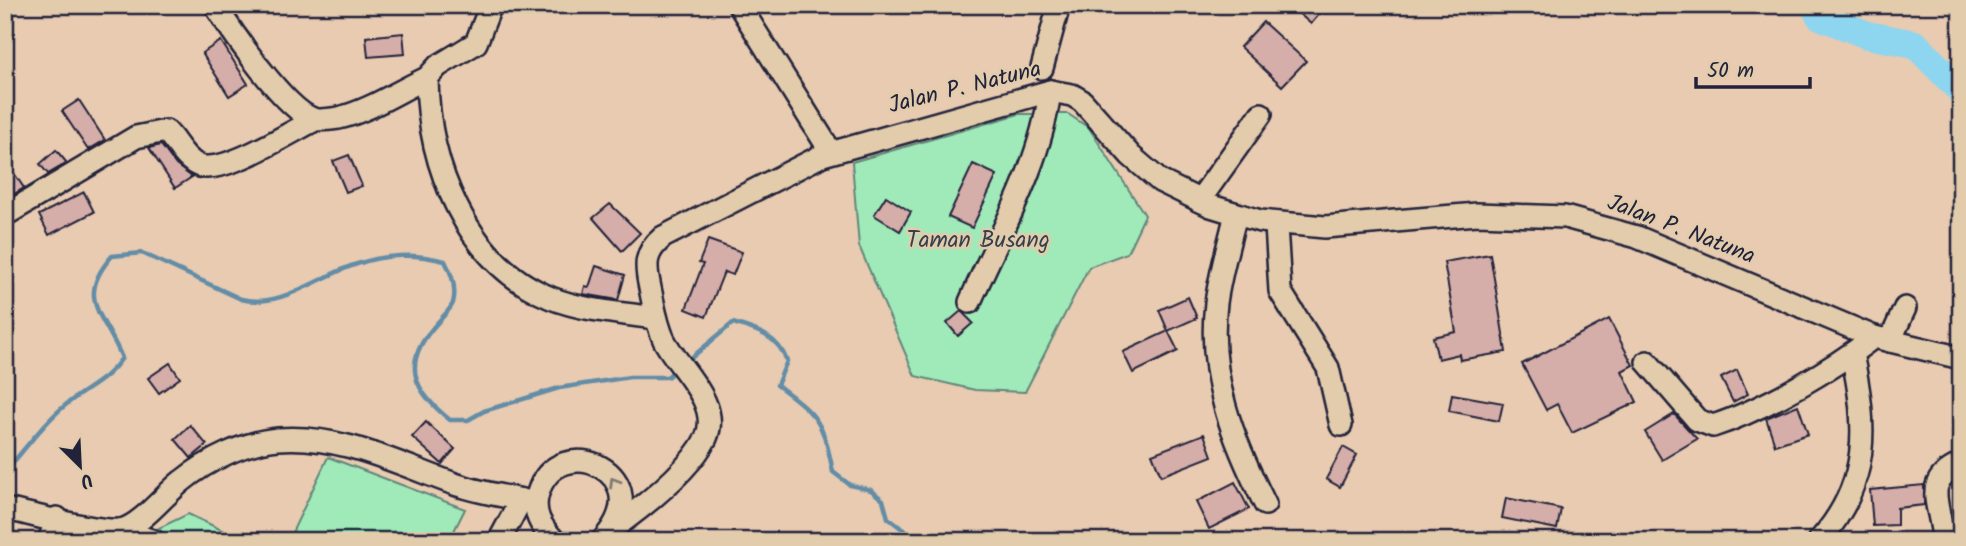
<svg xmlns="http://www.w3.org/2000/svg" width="1966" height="546" font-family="Kalam,sans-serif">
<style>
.green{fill:#a0eab9;stroke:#61867a;stroke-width:2}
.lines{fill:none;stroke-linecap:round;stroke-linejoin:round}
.stream{stroke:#638da7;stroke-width:4.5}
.river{stroke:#8ed5ef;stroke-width:28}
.building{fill:#d5ada9;stroke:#22223b;stroke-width:2}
.minor-casing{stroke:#22223b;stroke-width:26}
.minor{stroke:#e2ccab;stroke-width:21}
.oneway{stroke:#827773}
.labels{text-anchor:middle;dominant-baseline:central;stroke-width:5;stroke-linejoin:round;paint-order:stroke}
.street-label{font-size:23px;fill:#22223b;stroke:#e2ccab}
.park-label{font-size:23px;fill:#35404e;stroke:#e2ccab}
</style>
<rect width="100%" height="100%" fill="#e8cbb1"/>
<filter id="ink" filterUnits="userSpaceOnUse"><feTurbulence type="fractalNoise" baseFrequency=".0143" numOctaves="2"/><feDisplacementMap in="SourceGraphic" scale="14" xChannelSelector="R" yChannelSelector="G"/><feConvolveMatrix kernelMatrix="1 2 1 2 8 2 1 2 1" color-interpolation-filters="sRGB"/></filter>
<g filter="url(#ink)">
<!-- green -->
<g class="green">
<polygon points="1019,114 1068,114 1089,128 1145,215 1127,253 1089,267 1025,392 975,390 915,376 859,246 852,162"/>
<polygon points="328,457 465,509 449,541 288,541"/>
<polygon points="188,514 245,541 132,541"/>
</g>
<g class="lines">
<!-- stream -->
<g class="stream">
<path d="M685,363L733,323C757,330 778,336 787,361L777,385C819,416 823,422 833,472L850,485L871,490L883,500L888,518L905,531L930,541"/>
<path d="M5,472C25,449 44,422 68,403C88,387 107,380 122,358C105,315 74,299 112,256L142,253L241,299C280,309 318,277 354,265C385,254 413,253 445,261C452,274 457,288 453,303C450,311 438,321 432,329C401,366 415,392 450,420H468L484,411L559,388L630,377H667L676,370"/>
</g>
<!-- river -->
<polyline class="river" points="1814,5 1820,16 1867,35 1915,44 1961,91"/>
</g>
<!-- building -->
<g class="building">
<polygon points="1289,5 1327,5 1311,24"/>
<polygon points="1263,22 1306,61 1282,86 1240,47"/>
<polygon points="403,33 405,54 368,57 366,37"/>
<polygon points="221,41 248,84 229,96 202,53"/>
<polygon points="79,100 105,140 88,150 62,111"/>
<polygon points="161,145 176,165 192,177 175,188 149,148"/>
<polygon points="56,150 67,163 48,174 40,164"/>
<polygon points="349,155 362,186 346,192 333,161"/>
<polygon points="5,160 24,188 14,194 5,181"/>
<polygon points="973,164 997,175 972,228 948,217"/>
<polygon points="84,192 94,212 49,235 39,215"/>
<polygon points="886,196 911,212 900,231 874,215"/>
<polygon points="610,204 640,233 622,251 593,218"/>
<polygon points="708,240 742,252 733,275 724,272 706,317 686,309 703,264 699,263"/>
<polygon points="1490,254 1506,352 1460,360 1459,354 1438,359 1433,337 1456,332 1444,262"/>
<polygon points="596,266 625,275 618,300 583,294 585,286 589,287"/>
<polygon points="1188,297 1197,318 1168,331 1159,310"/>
<polygon points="961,311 973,323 958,336 947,323"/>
<polygon points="1609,319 1633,365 1622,371 1637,402 1572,433 1557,404 1546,410 1522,364"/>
<polygon points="1168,331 1178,351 1133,373 1123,352"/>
<polygon points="170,363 180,378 159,393 148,378"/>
<polygon points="1737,370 1748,394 1733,402 1721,378"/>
<polygon points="1452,394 1503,403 1499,421 1449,411"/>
<polygon points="1798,405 1808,434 1775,445 1766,418"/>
<polygon points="1674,414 1697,439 1662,460 1645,432"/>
<polygon points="426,422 455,449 442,464 412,437"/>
<polygon points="190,425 207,445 191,458 175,439"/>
<polygon points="1204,434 1212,456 1161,476 1152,454"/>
<polygon points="1343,447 1357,455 1340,487 1326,479"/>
<polygon points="1235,482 1249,509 1209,529 1196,502"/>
<polygon points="1924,485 1924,505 1897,508 1897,525 1873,526 1870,490"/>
<polygon points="1506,498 1561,509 1557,529 1502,518"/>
</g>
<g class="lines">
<!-- minor casing -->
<g class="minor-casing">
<g id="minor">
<path d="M215,5C232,32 284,108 313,119C319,121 332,119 339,118C371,110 398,91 427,78C428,164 465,263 551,298C584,311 621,313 656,318"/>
<polyline points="739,5 831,152"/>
<polyline points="1042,68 1059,5"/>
<polyline points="427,78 438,66 476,43 491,5"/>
<polyline points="1199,201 1261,114"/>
<path d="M10,212L136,137L166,131C177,142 185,161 200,166C226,174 290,132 315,120"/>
<path d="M1236,214C1229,243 1220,274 1216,303C1207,376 1233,440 1265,504"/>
<polyline points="1276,225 1280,291 1328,368 1341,425"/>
<path d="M970,302C999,235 1041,164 1050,91"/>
<polyline points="1890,341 1905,308"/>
<path d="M1647,362L1697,420L1713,426C1765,409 1831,370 1874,337"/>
<path d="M5,509C31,514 99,533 120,530C140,527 166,493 182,481C208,460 245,442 278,439C340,434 396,463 452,483C478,493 508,496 535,503"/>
<path d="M615,527C644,506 690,470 706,438C722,403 678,368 664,340C656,323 654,306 650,288C645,265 644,253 663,237L823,155L1050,91L1072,95L1082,101L1131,156L1160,181L1211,206L1260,221L1325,227L1477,214L1565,217L1637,237L1874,337L1961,358"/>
<polyline points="120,530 154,541"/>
<polyline points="49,541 57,518"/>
<polyline points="499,541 521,500"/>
<path d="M555,541C541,527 532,513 538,493C558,427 664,474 602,541"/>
<path d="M1819,541C1871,483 1867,426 1852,354"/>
<path d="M1943,541C1942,506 1919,482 1961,464"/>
</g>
</g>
<!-- minor -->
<use href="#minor" class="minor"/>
</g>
<!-- one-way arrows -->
<defs><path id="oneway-chevron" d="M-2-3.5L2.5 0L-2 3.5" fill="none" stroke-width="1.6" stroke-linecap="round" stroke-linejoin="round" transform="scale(1.75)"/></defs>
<use class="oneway" href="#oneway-chevron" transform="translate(614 482) rotate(-122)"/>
</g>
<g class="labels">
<!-- street labels -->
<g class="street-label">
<text transform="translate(965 88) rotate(-14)">Jalan P. Natuna</text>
<text transform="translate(1681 230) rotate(21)">Jalan P. Natuna</text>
</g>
<!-- park labels -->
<g class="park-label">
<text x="978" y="241">Taman Busang</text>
</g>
</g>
<!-- margin -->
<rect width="1966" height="546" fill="none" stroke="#e2ccab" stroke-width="28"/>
<rect x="14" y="14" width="1938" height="518" fill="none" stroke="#22223b" stroke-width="2.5" filter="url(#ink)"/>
<!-- north arrow -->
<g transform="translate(80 466) rotate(156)" stroke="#e2ccab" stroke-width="5" paint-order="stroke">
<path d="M0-5L12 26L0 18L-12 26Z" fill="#22223b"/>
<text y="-10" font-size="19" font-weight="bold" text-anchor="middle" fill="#22223b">U</text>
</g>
<!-- scale -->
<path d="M1696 77v10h114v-10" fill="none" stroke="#22223b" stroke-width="3.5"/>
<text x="1707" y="77" font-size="21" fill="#22223b" stroke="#e2ccab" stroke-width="5" paint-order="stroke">50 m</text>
</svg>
